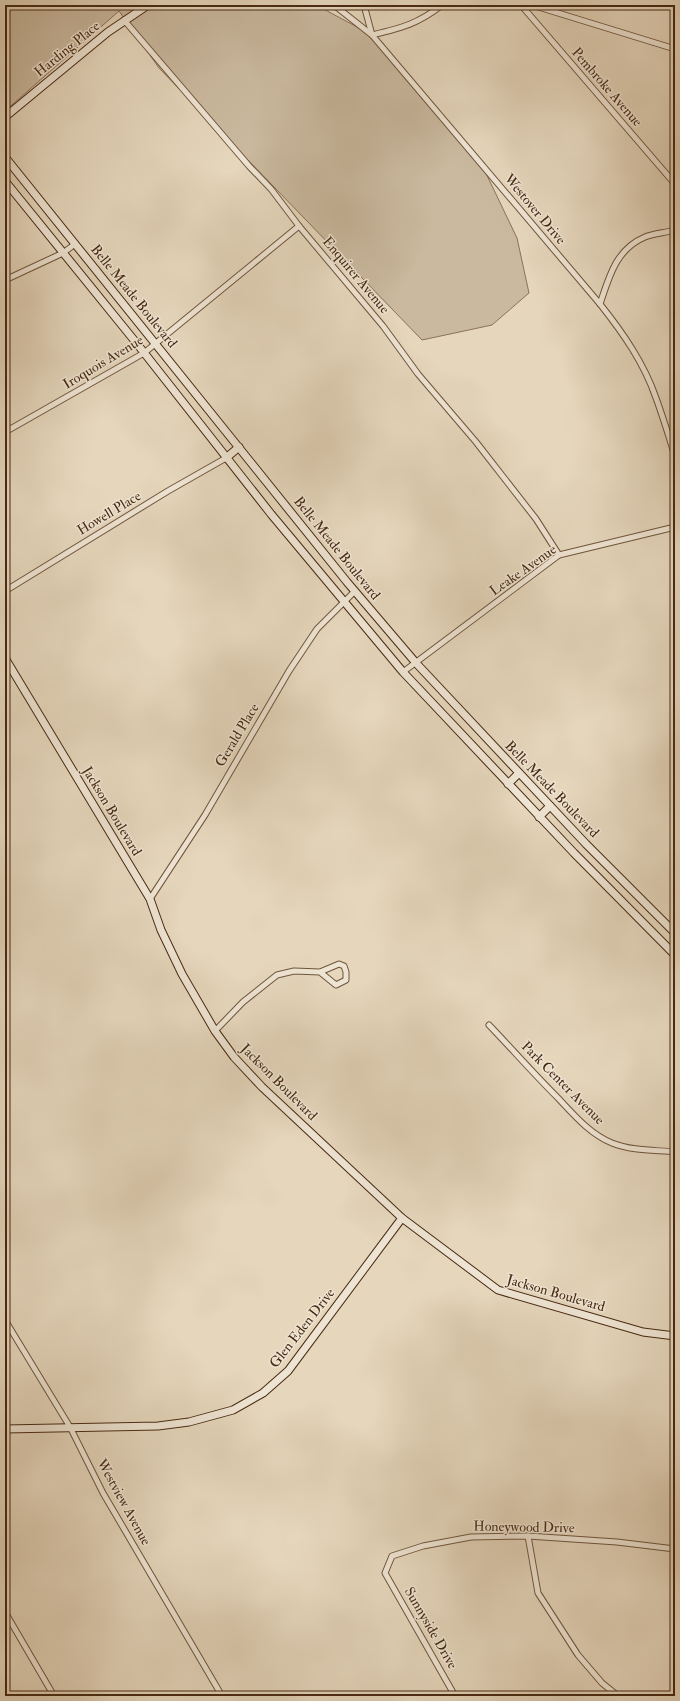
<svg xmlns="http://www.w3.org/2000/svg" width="680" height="1701" font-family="'IM FELL Double Pica',serif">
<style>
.green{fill:#cab99f;stroke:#897258}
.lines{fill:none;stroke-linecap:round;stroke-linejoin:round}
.street-casing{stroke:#6f553c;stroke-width:7}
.secondary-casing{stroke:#482a12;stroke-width:9}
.street{stroke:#eee4d3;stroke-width:5}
.secondary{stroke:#eee4d3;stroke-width:7}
.labels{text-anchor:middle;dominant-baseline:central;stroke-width:3;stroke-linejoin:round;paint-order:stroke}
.street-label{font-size:14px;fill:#482a12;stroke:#eee4d3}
</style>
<rect width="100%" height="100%" fill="#e5d6bc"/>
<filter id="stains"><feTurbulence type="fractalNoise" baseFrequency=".005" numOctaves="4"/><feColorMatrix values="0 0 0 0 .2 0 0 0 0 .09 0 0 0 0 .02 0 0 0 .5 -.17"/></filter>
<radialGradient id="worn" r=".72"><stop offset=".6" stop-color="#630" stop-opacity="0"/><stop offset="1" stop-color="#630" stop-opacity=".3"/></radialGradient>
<!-- green -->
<polygon class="green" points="5,5 316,5 372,35 481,163 517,238 529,293 492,325 422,340 159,68 119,11 5,111"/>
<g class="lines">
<!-- street casing -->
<g class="street-casing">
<g id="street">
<path d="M334,5L372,35L600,304C623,333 644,363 656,398C663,417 669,437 675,456"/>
<path d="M364,5L372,35C401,28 418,24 442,5"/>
<polyline points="521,5 675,184"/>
<polyline points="532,5 675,49"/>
<polyline points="124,20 249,166 271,189 299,226 383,326 418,374 476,442 536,519 559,555"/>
<polyline points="5,280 63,253 75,244"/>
<path d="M600,304C609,277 616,249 645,237C654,233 665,233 675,230"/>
<polyline points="5,432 144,353 299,226"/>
<polyline points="5,591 168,491 226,458"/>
<polyline points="403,672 559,555 675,527"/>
<polyline points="150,899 205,815 289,671 317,629 355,591"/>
<path d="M489,1025C512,1049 534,1074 558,1098C574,1115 590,1134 612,1143C632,1151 654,1150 675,1152"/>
<polyline points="215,1031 243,1002 277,975 294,971 320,972 339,964 344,966 346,972 346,980 336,985 320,972"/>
<polyline points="5,1320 70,1427 103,1493 222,1696"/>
<polyline points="528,1536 538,1593 578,1655 602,1683 618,1696"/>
<polyline points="5,1612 54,1696"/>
<polyline points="455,1696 385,1573 392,1556 423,1546 471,1537 528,1536 617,1542 675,1549"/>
</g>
</g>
<!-- secondary casing -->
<g class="secondary-casing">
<g id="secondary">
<polyline points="5,117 108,32 148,5"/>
<polyline points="5,157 347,582 416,663 586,844 675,933"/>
<polyline points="5,181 138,345 271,514 403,672 574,853 675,955"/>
<polyline points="226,458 239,447"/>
<polyline points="5,658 150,899 161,930 182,974 215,1031 234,1057 262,1087 402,1218 498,1290 643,1332 675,1336"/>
<polyline points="508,784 519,773"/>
<polyline points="539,817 550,806"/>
<polyline points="5,1429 158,1426 189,1422 233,1410 263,1393 288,1371 402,1218"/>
</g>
</g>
<!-- street -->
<use href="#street" class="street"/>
<!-- secondary -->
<use href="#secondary" class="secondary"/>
</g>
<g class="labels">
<!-- street labels -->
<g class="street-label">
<text transform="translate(67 49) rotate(-39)">Harding Place</text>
<text transform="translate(607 87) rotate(49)">Pembroke Avenue</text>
<text transform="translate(535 209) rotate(50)">Westover Drive</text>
<text transform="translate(356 275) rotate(50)">Enquirer Avenue</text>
<text transform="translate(134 296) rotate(51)">Belle Meade Boulevard</text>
<text transform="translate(103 362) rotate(-31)">Iroquois Avenue</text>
<text transform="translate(109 513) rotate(-31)">Howell Place</text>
<text transform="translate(337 548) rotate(51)">Belle Meade Boulevard</text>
<text transform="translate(523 570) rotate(-35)">Leake Avenue</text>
<text transform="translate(237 735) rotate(-59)">Gerald Place</text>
<text transform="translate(552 789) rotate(46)">Belle Meade Boulevard</text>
<text transform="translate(112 811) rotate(59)">Jackson Boulevard</text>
<text transform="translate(279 1082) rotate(45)">Jackson Boulevard</text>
<text transform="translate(563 1083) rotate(45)">Park Center Avenue</text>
<text transform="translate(556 1293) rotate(16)">Jackson Boulevard</text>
<text transform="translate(302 1328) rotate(-52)">Glen Eden Drive</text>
<text transform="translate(124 1502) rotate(61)">Westview Avenue</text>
<text transform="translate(524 1527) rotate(1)">Honeywood Drive</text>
<text transform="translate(431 1628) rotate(60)">Sunnyside Drive</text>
</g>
</g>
<!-- margin -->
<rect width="680" height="1701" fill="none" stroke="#e5d6bc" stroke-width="20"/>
<rect x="6" y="6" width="668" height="1689" fill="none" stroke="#482a12" stroke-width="2"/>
<rect x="10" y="10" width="660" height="1681" fill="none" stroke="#482a12"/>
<rect width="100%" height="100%" filter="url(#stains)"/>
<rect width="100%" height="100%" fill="url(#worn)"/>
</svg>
